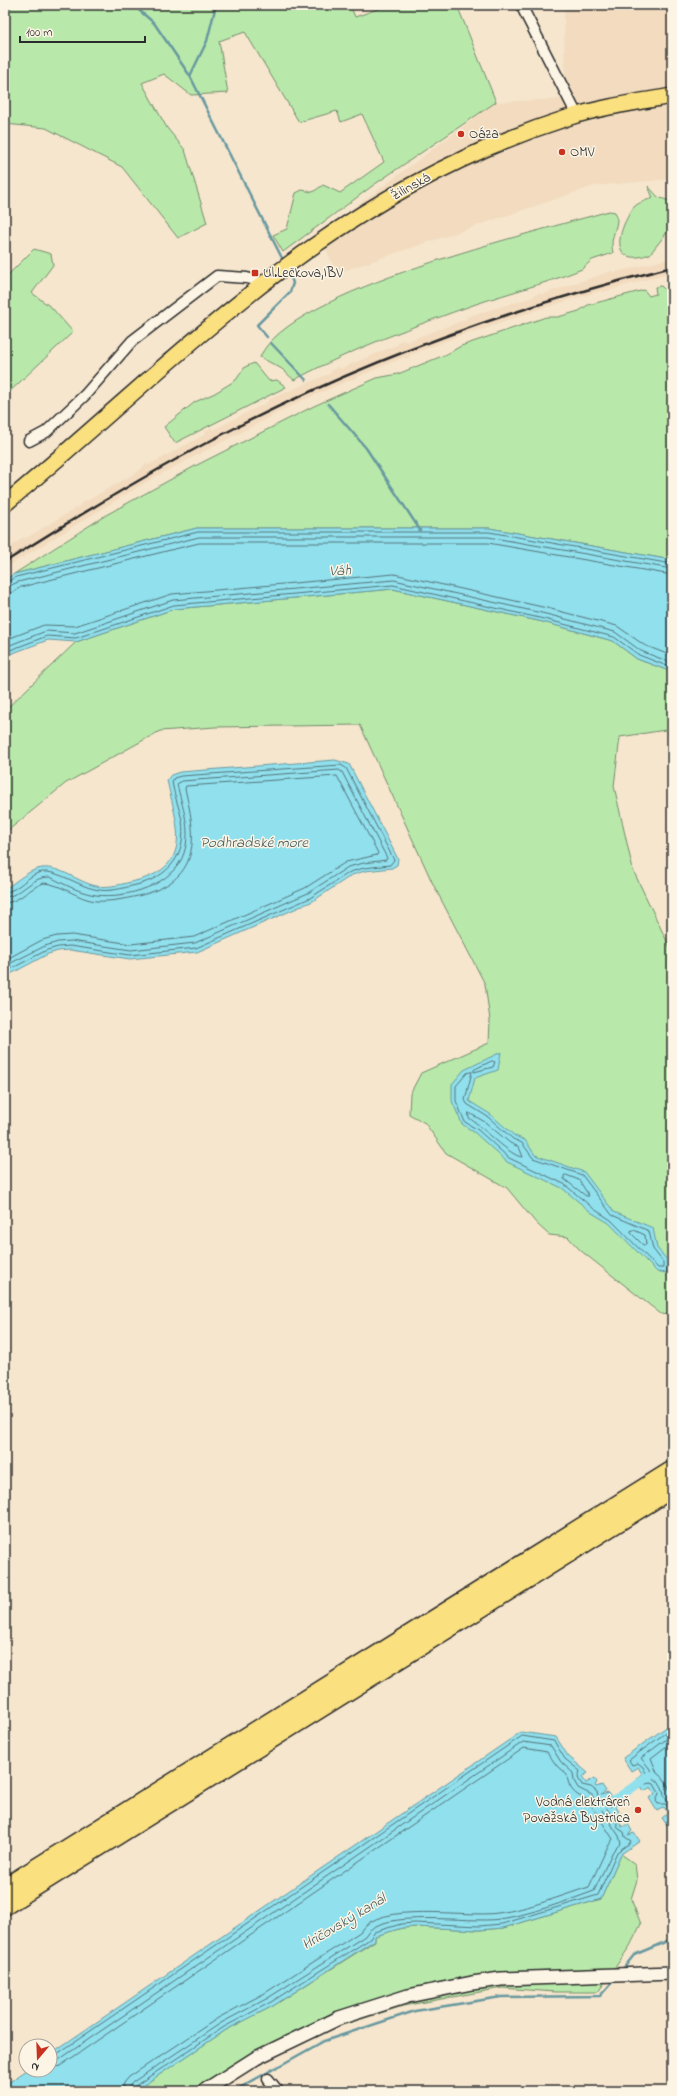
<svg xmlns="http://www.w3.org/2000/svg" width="677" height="2096" font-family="'Indie Flower',sans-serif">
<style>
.built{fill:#f2dbbe}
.green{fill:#b8e9aa;stroke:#728a6a}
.water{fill:#90e0ed;stroke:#68989f}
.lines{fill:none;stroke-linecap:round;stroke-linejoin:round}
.shore{stroke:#537379;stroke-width:1}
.stream{stroke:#68989f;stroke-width:2.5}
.canal{stroke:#90e0ed;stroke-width:9}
.minor-casing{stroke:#2b2b2b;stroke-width:13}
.secondary-casing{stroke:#2b2b2b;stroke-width:16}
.primary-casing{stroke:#2b2b2b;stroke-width:18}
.motorway-casing{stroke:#2b2b2b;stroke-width:20}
.minor{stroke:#fcf5e5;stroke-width:10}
.secondary{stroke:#fcf5e5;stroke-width:13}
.primary{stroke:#fbe080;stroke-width:15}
.motorway{stroke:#fbe080;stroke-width:17}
.rail{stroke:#2b2b2b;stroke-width:2.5}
.poi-dot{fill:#c8321e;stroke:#fcf5e5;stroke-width:1.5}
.labels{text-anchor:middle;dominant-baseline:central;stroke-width:3;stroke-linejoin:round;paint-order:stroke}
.poi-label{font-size:14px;fill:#2b2b2b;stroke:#fcf5e5;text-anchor:start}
.street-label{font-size:14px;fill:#2b2b2b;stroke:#fcf5e5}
.water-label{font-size:15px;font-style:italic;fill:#44585c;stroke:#fcf5e5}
</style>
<rect width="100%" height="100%" fill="#f6e6ce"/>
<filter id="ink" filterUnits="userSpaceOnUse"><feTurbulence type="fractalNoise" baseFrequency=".025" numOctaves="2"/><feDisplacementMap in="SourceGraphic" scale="8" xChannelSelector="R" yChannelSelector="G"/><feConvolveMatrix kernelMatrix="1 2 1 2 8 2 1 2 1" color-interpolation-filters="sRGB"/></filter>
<g filter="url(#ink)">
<!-- built -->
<g class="built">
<polygon points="564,5 672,5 672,179 594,186 337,273 319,234 496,102 565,99"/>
<polygon points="672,258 672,272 603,292 603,290 537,310 473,333 472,331 410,355 411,356 405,359 404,357 299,402 153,478 5,568 5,551 24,537 25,539 81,505 81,503 86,500 87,501 139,471 147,463 149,465 206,434 205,431 211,428 213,430 268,402 268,400 331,373 332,370 339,367 340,369 399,344 398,342 404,340 405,342 467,319 466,317 534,297 534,295 540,293 541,295 612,271 613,273"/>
</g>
<!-- green -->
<g class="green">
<polygon points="5,5 350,5 355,17 389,5 457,5 496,102 375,184 283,252 273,235 287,229 296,193 302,190 313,192 323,185 340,193 384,162 362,114 341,122 337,111 299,122 245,32 219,41 228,93 191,95 164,74 142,83 167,128 185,150 207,223 178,238 122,167 46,128 5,124"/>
<path d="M648,186L658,197L672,202V226L650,254C643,256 635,259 628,256C610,249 626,217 634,207C639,202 647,200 653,198Z"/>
<path d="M609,211L615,212C622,224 608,236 613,253L592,260L582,269C548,283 511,292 476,304C414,326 352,349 294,380L282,369L260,357C289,290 537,232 609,211Z"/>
<polygon points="34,249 51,254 53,265 32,293 52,308 73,332 5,396 5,278"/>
<polygon points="672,285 672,560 489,528 197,528 14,574 106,515 197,465 314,406 377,378 398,374 447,354 461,346 546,317 558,317 579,311 588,305 644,290 649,296 656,294 655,287 661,286 665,290 670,289"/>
<polygon points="254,363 269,381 277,380 286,387 175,443 164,427 195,402 215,393 236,380 245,367"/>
<polygon points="393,589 543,622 613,641 637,659 672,672 672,729 620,737 614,786 633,870 672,952 672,1315 661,1314 580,1250 568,1237 549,1235 536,1223 507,1188 446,1153 425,1123 409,1114 410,1094 421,1073 489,1043 490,1020 485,984 433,884 360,725 215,727 160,731 66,783 5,833 5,710 76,642 174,609"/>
<polygon points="621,1854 635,1864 637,1880 631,1899 641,1924 630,1946 598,1992 555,1992 502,1988 403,2006 330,2029 267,2058 217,2091 135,2091 226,2030 273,2006 375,1941 375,1936 402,1928 415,1927 479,1930 503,1928 601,1899"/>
</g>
<!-- water -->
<g class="water">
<polygon points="197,528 489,528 672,560 672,672 637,659 613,641 543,622 393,589 174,609 76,642 48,640 5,656 5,580 14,574"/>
<path d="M335,760L349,764L398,859L397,865L392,868L365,871L352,875L313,901L197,952L130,959L70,950L58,951L48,954L5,977V889C16,882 28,870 42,868C60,866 78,882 96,886C110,888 122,884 135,881C196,866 176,824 167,780L171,775L180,772Z"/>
<polygon points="501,1052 498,1070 475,1078 469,1101 490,1114 515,1136 525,1140 535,1155 584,1172 614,1212 653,1228 657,1248 668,1261 667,1273 657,1272 609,1223 592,1213 562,1188 507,1162 475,1133 462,1124 452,1101 452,1084 464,1070"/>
<polygon points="672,1723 672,1832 662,1818 668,1813 664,1807 657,1811 649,1798 655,1794 651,1787 644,1791 636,1778 642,1774 638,1767 631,1771 623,1758"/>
<polygon points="521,1732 556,1737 568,1756 588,1773 582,1777 586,1783 595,1778 597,1783 595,1785 596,1787 602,1785 606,1791 601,1795 608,1793 612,1799 607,1803 609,1807 615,1804 619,1811 615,1816 621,1813 625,1819 620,1822 622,1827 628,1824 632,1831 628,1835 634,1833 640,1841 621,1854 601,1899 503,1928 479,1930 415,1927 402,1928 375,1936 375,1940 273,2006 226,2030 135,2091 5,2091 5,2085 27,2070 50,2070 50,2054"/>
</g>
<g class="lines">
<!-- shore -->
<g class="shore">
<polyline points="5,583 16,577 198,532 489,532 672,564"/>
<polyline points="5,588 18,582 199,537 488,537 672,569"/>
<polyline points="5,594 11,593 21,587 199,543 488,543 672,575"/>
<polyline points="5,640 44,625 75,626 172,594 394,574 547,608 617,626 644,645 672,656"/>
<polyline points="5,647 46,631 75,633 173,600 394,580 546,614 615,632 641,651 672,663"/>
<polyline points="5,652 47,636 76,638 174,605 393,585 544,619 614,637 639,655 672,668"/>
<path d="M5,892C19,891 28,874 42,872C57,870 79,886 94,889C109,893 122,888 136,885C169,877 187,855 182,820C179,807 174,795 172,782L174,778L181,776L341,765L346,768L394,860L390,865L364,868L350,872L310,898L196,948L130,955L70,946L58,947L47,950L5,972"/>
<path d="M5,897C22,896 31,876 50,877C64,884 80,893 96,895C126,899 174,885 184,853C192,829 182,807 177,784L182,781L339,770L342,772L387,858L386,860L364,863L348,867L308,893L195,943L131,950L71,941L58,942L45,946L5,966"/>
<path d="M5,903C20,902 30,887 44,883C62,884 77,899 96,901C111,902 123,899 138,896C200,881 198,841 185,789L186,786L337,776L378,853L377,855L346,862L305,888L194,937L131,944L72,935L57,936L42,940L5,960"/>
<polygon points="492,1061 495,1062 493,1067 474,1072 474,1070"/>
<polygon points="472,1072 465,1100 467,1104 488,1117 513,1139 522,1143 533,1158 582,1175 612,1215 649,1231 653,1249 663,1262 663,1268 658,1268 611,1220 594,1209 564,1184 509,1158 478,1130 465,1122 456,1101 456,1086 467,1073"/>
<path d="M469,1113L485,1122L510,1143L519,1147L523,1157C512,1158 482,1126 469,1118Z"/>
<polygon points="566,1175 579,1180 589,1196 586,1196 564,1179 564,1176"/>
<polygon points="634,1230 645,1235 646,1245 643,1245 631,1233 631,1231"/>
<polyline points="672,1728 629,1760 632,1765 638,1763 643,1767 646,1773 643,1781 645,1784 651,1783 654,1784 659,1793 656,1801 658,1804 666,1804 672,1812"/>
<path d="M672,1735L641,1758L650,1769L651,1777C660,1781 664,1788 664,1797L672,1802"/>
<polyline points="672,1742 651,1758 657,1773 665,1780 672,1794"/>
<path d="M50,2057L54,2056L522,1736L554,1741L565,1759L580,1771L578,1778L582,1785L591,1787L597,1792L598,1797C605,1804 609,1813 615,1820C617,1822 617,1826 619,1829L624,1832L625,1837L631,1841L630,1843L617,1852L598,1895L502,1924L479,1926L415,1923L401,1924L374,1932L370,1939L271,2002L224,2027L135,2086L133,2091"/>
<path d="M50,2062L57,2061L523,1742L551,1746L561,1762L573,1773L574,1781L578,1788L592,1795L619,1836L621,1843L613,1851L594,1891C564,1902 532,1914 500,1919C471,1924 379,1907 365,1936L268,1998L221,2023L133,2082L129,2086L128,2091"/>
<path d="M50,2068L60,2066L524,1748L547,1752L557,1766L567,1775C568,1788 575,1796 587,1799L613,1839L607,1848L589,1887C560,1896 529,1909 498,1913C465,1918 378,1900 360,1932L265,1993L218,2018L129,2077L124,2083L122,2091"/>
</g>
<!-- stream -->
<g class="stream">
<polyline points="133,5 154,23 190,76 284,262"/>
<polyline points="190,76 207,41 216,5"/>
<polyline points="267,337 257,325 290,292 293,283 288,270"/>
<polyline points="271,343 306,380"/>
<polyline points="328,404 366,448 420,530"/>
<polyline points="622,1970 634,1955 672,1939"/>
<polyline points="234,2091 324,2041 415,2011 501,1997 600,1996 615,1979"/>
</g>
<!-- canal -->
<polyline class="canal" points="597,1807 619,1797 649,1776"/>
<!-- minor casing -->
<g class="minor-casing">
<g id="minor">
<polyline points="521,5 577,115"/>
<polyline points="29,441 46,432 85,395 132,341 217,276 247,278 255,280 262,285"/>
<polyline points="268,2079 278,2091"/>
</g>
</g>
<!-- secondary casing -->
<g class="secondary-casing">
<polyline id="secondary" points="204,2091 256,2058 339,2018 408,1996 472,1983 501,1979 672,1973"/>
</g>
<!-- primary casing -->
<g class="primary-casing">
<path id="primary" d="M5,504C107,419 203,325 311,248C389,193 476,147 567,118C601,107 637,102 672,96"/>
</g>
<!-- motorway casing -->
<g class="motorway-casing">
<g id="motorway">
<polyline points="5,1887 672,1470"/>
<polyline points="5,1906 672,1489"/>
</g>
</g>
<!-- minor -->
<use href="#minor" class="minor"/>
<!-- secondary -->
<use href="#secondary" class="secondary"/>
<!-- primary -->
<use href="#primary" class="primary"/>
<!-- motorway -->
<use href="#motorway" class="motorway"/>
<!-- rail -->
<path class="rail" d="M5,562C79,515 153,470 231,430C371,358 520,305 672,267"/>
</g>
</g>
<!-- markers -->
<g class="poi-dot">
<circle cx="461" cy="134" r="4"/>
<circle cx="562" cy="152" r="4"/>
<rect x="251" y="269" width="8" height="8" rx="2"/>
<circle cx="638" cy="1810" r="4"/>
</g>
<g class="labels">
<!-- poi labels -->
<g class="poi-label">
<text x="469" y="134">Oáza</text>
<text x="570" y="152">OMV</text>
<text x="263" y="273">Ul.Lečkova,IBV</text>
<text x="630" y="1802" text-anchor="end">Vodná elektráreň<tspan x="630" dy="16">Považská Bystrica</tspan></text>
</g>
<!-- street labels -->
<g class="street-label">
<text transform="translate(411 187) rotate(-29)">Žilinská</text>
</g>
<!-- water labels -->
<g class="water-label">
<text transform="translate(340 571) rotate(-2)">Váh</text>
<text x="254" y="843">Podhradské more</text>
<text transform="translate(344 1922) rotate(-31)">Hričovský kanál</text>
</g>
</g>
<!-- margin -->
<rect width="677" height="2096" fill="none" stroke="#fcf5e5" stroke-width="20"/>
<rect x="10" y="10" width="657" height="2076" fill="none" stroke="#2b2b2b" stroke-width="1.5" filter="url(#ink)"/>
<!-- north arrow -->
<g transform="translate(38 2058) rotate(199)"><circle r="19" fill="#fcf5e5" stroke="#a8a49b"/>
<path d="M0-3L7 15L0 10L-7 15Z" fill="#c8321e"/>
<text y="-6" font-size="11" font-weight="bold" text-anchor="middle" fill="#2b2b2b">N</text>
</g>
<!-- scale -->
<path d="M20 36v6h125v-6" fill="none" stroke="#2b2b2b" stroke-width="2"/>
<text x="26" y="36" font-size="12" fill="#2b2b2b" stroke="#fcf5e5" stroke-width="3" paint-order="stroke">100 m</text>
</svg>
